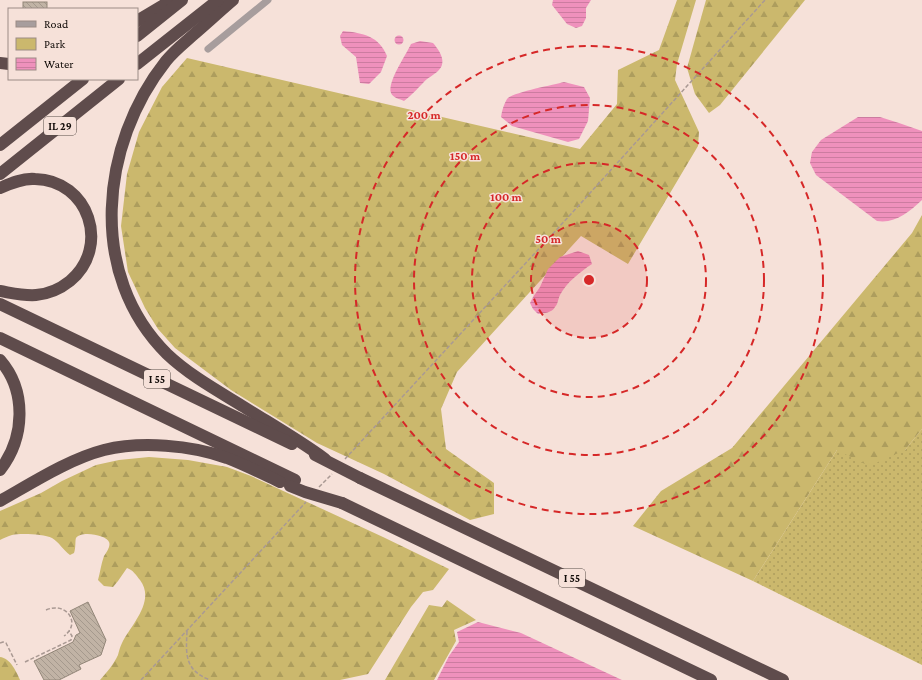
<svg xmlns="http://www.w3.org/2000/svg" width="922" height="680" font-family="'Crimson Pro',serif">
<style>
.green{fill:url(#green-dots)}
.forest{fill:url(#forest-firs)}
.water{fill:url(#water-rules)}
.building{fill:url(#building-back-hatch);stroke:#928678}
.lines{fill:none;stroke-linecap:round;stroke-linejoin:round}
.path{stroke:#a99993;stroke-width:1.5;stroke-dasharray:4 2;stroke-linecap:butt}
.street{stroke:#a79d9d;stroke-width:7}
.highway{stroke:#5f4c4c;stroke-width:12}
.highway-bridge{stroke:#5f4c4c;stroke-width:12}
.ring{fill:none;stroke:#d62828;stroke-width:2;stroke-dasharray:7 5}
.labels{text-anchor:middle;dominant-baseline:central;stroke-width:3;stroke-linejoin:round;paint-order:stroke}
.shield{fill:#f6e1d9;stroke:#564c47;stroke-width:1}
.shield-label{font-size:11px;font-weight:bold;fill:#120c09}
.centre{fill:#d62828;stroke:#f6e1d9;stroke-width:2}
.ring-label{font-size:12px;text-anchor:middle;font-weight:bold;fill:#d62828;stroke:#f6e1d9;stroke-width:3;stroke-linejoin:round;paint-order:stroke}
</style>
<defs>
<pattern id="green-dots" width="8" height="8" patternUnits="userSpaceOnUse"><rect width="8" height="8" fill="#cbb86d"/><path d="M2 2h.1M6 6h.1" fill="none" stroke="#ad9d5d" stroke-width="1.8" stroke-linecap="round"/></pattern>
<pattern id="forest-firs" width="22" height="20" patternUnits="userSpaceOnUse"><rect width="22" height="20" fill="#cbb86d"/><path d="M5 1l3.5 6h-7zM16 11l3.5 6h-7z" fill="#ad9d5d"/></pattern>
<pattern id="water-rules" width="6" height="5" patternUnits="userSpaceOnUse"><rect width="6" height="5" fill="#ef91bc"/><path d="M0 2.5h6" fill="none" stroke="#cc7ca0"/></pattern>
<pattern id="building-back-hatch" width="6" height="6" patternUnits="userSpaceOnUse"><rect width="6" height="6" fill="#c1b3a5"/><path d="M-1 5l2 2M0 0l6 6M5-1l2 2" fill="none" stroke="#a5998d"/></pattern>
</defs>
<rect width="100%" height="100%" fill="#f6e1d9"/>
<!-- green -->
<polygon class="green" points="922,429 922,665 753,581 837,450 905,450"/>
<!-- forest -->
<g class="forest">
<polygon points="677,0 696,0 677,64 675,80 699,132 698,146 628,264 581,236 457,372 441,409 446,449 494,483 494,514 470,520 384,474 317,443 231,390 175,348 158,329 145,308 128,272 121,226 127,174 139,132 162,87 187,58 580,149 617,104 618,70 659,50"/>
<polygon points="706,0 805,0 720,105 709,113 695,94 687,68"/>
<polygon points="922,215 922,429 905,450 869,466 837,450 753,581 633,526 661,491 732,448 912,233"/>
<path d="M149,457L188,460L227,467L251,476L383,537L449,569L433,590L423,592L411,607L368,674L340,680H100C107,672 114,664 118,655C119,651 120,647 122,643C131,625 156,601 140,580C136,575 133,570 127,568L118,581L113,587L104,586L98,580C100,573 101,564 104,556C106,553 111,546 109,542C107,535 81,530 76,538C75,540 76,548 74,553L70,555C63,550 59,542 52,538C44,534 20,533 12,535C8,536 4,538 0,540V511L41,493L62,481L96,465L119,460Z"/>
<polygon points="447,600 476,620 454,630 456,641 434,680 385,680 429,605 442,607"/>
<path d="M0,657C10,658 16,671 20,680H0Z"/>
</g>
<!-- water -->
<g class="water">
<polygon points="553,0 591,0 586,8 586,18 582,26 576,28 567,24 552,5"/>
<path d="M343,31C363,33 379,36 387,56L381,72L369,84L360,83L356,57L342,45L340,36Z"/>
<circle cx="399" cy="40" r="4.5"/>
<path d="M420,41L433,43C439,50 448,62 438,71C434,75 427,78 423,83C416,90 413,94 404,101C400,99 393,98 391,93C387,82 406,55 411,44Z"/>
<path d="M564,82L584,87L590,98L588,121L579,139L568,142L512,126L501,117C502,110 504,104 507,99C513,92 554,85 564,82Z"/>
<path d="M858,117H880L899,123L922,131V200C909,212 895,224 877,221L816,175L810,163L812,152L821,140Z"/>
<path d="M578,251L589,255L592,264C580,272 567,282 560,295C558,299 558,304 555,307C552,313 544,313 538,314L533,309L530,303L533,297L540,287L548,269L560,257Z"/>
<polygon points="478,622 521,633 622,680 437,680 449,656 459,642 457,632"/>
</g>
<!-- building -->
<g class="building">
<rect x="23" y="2" width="24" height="7"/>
<polygon points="88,602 106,640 101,655 79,665 81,669 59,680 44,680 34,661 73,642 76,635 80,633 70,611"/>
</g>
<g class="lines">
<!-- path -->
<g class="path">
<polyline points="345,459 571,214 765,0"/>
<polyline points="319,487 332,474"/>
<path d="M46,610C66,601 82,623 64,636"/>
<path d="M187,631C186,654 184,670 210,680"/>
<polyline points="0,643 3,642 6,643 17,665"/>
<polyline points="25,662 71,640 72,636 69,631"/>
<polyline points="141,680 306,502"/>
</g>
<!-- street -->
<polyline class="street" points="208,49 268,0"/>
<!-- highway -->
<g class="highway">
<path d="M233,0C219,12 206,24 192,36C183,44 173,52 166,61C100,144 87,275 167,354C189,375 218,391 244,407C271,424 299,440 325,459"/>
<polyline points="137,21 172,0"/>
<polyline points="137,36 182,0"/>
<polyline points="0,63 9,64"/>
<polyline points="137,64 218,0"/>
<polyline points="0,145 83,79"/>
<polyline points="0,174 119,79"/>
<path d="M0,188C11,183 23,178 35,179C89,180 111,247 70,281C60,289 49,294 36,295C24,296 12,293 0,291"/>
<polyline points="0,304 292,444"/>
<polyline points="0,338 295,480"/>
<path d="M0,360C27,391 25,438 0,470"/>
<polyline points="360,478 783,680"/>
<path d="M0,501C32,483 69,459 104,450C141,441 191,445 227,458C245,465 263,474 280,482"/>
<polyline points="342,503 711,680"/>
</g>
<!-- highway-bridge -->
<g class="highway-bridge">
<polyline points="315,455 360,478"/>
<polyline points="290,486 305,492 342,503"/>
</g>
</g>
<!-- distance rings -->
<circle cx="589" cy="280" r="58" fill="#d62828" fill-opacity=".12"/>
<g class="ring">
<circle cx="589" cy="280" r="58"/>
<circle cx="589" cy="280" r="117"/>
<circle cx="589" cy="280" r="175"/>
<circle cx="589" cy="280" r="234"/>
</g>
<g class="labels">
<!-- shield labels -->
<g class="shield">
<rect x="44" y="117" width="32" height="18" rx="3"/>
<rect x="144" y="370" width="26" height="18" rx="3"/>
<rect x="559" y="569" width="26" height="18" rx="3"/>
</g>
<g class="shield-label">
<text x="60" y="126">IL 29</text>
<text x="157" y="379">I 55</text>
<text x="572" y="578">I 55</text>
</g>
</g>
<circle cx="589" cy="280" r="6" class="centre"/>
<g class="ring-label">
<text x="424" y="119">200 m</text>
<text x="465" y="160">150 m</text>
<text x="506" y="201">100 m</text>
<text x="548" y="243">50 m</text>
</g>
<!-- legend -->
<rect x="8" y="8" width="130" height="72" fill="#f6e1d9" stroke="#9b8c86"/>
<rect x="16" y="21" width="20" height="6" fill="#a79d9d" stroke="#9b8c86"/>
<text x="44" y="28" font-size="12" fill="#120c09">Road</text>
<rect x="16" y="38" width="20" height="12" fill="#cbb86d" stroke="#9b8c86"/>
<text x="44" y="48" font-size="12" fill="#120c09">Park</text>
<rect x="16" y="58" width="20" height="12" fill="url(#water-rules)" stroke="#9b8c86"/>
<text x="44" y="68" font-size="12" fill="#120c09">Water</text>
</svg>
